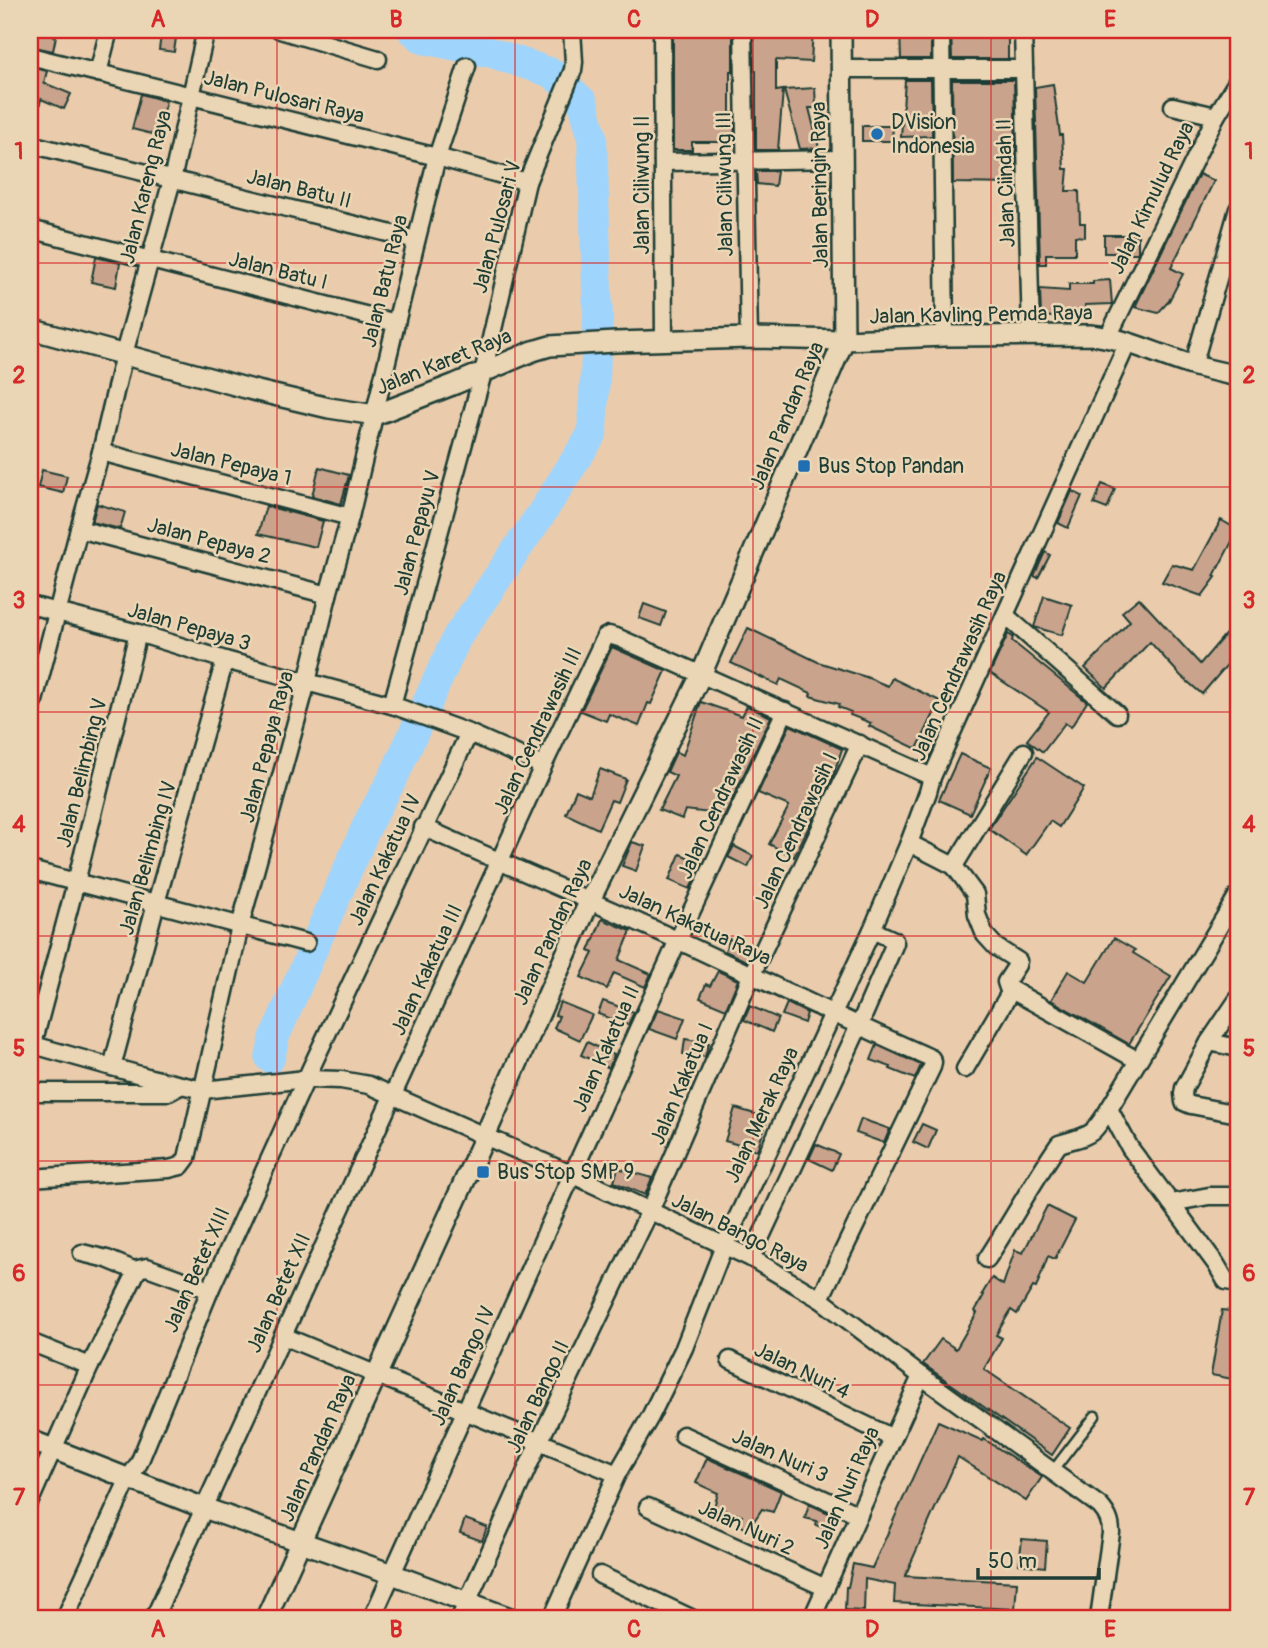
<svg xmlns="http://www.w3.org/2000/svg" width="1268" height="1648" font-family="Pangolin,sans-serif">
<style>
.lines{fill:none;stroke-linecap:round;stroke-linejoin:round}
.river{stroke:#9fd4fd;stroke-width:30}
.building{fill:#caa38c;stroke:#1f3d34;stroke-width:2}
.service-casing{stroke:#1f3d34;stroke-width:13}
.minor-casing{stroke:#1f3d34;stroke-width:21}
.tertiary-casing{stroke:#1f3d34;stroke-width:24}
.service{stroke:#ead5b4;stroke-width:8}
.minor{stroke:#ead5b4;stroke-width:16}
.tertiary{stroke:#ead5b4;stroke-width:19}
.grid{fill:none;stroke:#d62828;stroke-width:2;stroke-opacity:0.55}
.poi-dot{fill:#1f6fb2;stroke:#ead5b4;stroke-width:2.5}
.labels{text-anchor:middle;dominant-baseline:central;stroke-width:5;stroke-linejoin:round;paint-order:stroke}
.street-label{font-size:21px;fill:#1f3d34;stroke:#ead5b4}
.poi-label{font-size:21px;fill:#1f3d34;stroke:#ead5b4;text-anchor:start}
.neatline{fill:none;stroke:#d62828;stroke-width:2.5}
.grid-label{font-size:23px;text-anchor:middle;font-weight:bold;fill:#d62828}
</style>
<rect width="100%" height="100%" fill="#eaccad"/>
<filter id="ink" filterUnits="userSpaceOnUse"><feTurbulence type="fractalNoise" baseFrequency=".0143" numOctaves="2"/><feDisplacementMap in="SourceGraphic" scale="14" xChannelSelector="R" yChannelSelector="G"/><feConvolveMatrix kernelMatrix="1 2 1 2 8 2 1 2 1" color-interpolation-filters="sRGB"/></filter>
<g filter="url(#ink)">
<g class="lines">
<!-- river -->
<polyline class="river" points="270,1058 275,1036 369,821 394,776 457,637 543,511 592,434 598,318 592,136 583,102 552,73 492,53 423,39 412,30"/>
</g>
<!-- building -->
<g class="building">
<polygon points="30,30 56,36 53,51 30,46"/>
<polygon points="673,30 733,30 733,71 730,71 730,113 734,113 735,142 692,142 692,150 673,150"/>
<polygon points="753,30 813,30 811,62 776,60 776,91 783,90 778,150 756,150 756,71 754,71"/>
<polygon points="900,30 931,30 931,59 901,59"/>
<polygon points="951,30 1008,30 1008,59 952,59"/>
<polygon points="161,35 176,38 174,52 159,50"/>
<polygon points="30,67 47,71 44,83 71,94 64,109 41,99 35,126 30,125"/>
<polygon points="905,80 931,80 932,136 901,137"/>
<polygon points="952,80 1014,80 1017,184 953,183"/>
<polygon points="1053,84 1060,135 1062,135 1064,169 1068,169 1066,191 1079,191 1080,223 1085,223 1085,237 1075,236 1075,254 1046,254 1046,264 1040,264 1035,87"/>
<polygon points="815,88 816,108 809,108 819,148 800,149 784,90"/>
<polygon points="141,94 166,101 156,135 132,129"/>
<polygon points="862,126 893,126 892,141 862,141"/>
<polygon points="756,171 777,171 775,186 757,184"/>
<polygon points="1199,174 1214,181 1171,268 1183,274 1169,301 1158,313 1135,307"/>
<rect x="1104" y="235" width="34" height="18"/>
<polygon points="96,257 120,263 116,287 91,282"/>
<polygon points="1110,280 1112,304 1085,305 1085,314 1054,314 1053,317 1041,316 1040,289 1069,291 1069,284 1093,284 1093,281"/>
<polygon points="319,467 349,475 341,504 312,496"/>
<polygon points="42,470 67,476 63,493 38,487"/>
<polygon points="1102,484 1115,489 1107,509 1094,504"/>
<polygon points="1072,491 1082,496 1068,528 1058,523"/>
<polygon points="97,504 125,512 120,529 92,522"/>
<polygon points="266,506 323,521 316,547 258,534"/>
<polygon points="1221,520 1238,530 1214,576 1216,577 1202,596 1162,582 1172,564 1194,570"/>
<polygon points="1045,552 1050,555 1038,578 1034,576"/>
<polygon points="1044,596 1072,605 1062,635 1034,627"/>
<polygon points="1139,598 1200,664 1229,630 1238,638 1238,652 1202,694 1181,676 1150,642 1106,688 1085,668 1130,621 1122,612"/>
<polygon points="644,604 666,612 661,626 639,618"/>
<polygon points="748,628 818,662 866,677 888,686 892,678 940,701 917,749 869,726 871,723 850,715 851,712 838,707 839,704 810,696 811,693 781,679 778,685 731,663"/>
<polygon points="1008,634 1013,637 1012,641 1087,702 1071,727 1065,723 1043,752 1027,740 1049,712 990,673"/>
<polygon points="612,647 666,671 651,704 648,703 639,726 609,714 606,721 581,711"/>
<polygon points="701,702 742,716 747,706 771,717 721,823 709,818 711,813 685,810 682,819 659,810 676,776 667,772 676,752 683,755"/>
<polygon points="790,725 842,749 831,782 794,857 769,844 789,806 758,793"/>
<polygon points="960,754 991,768 970,814 939,800"/>
<polygon points="1037,757 1084,788 1059,827 1050,821 1026,855 989,829"/>
<polygon points="600,769 626,779 617,802 611,800 598,829 566,814 576,790 590,796"/>
<polygon points="632,842 645,846 636,871 622,866"/>
<polygon points="734,846 753,856 748,867 728,857"/>
<polygon points="680,854 702,863 690,889 669,880"/>
<polygon points="602,919 631,931 619,960 651,974 645,987 614,973 607,989 581,977 593,953 589,951"/>
<polygon points="1114,938 1135,950 1133,953 1171,976 1129,1044 1051,1000 1068,971 1087,982"/>
<polygon points="729,939 753,947 746,961 725,951"/>
<polygon points="718,971 738,980 726,1009 700,998 706,984 710,986"/>
<polygon points="603,1001 634,1012 628,1025 598,1014"/>
<polygon points="560,1002 592,1015 580,1040 554,1028 559,1016 555,1015"/>
<polygon points="787,1003 807,1013 804,1023 782,1015"/>
<polygon points="750,1006 778,1018 772,1032 744,1020"/>
<polygon points="658,1009 685,1018 677,1039 649,1029"/>
<polygon points="685,1039 709,1043 705,1057 683,1054"/>
<polygon points="587,1042 614,1055 609,1068 581,1055"/>
<polygon points="877,1045 921,1065 915,1079 890,1069 891,1067 871,1060"/>
<polygon points="735,1108 768,1118 757,1150 725,1141"/>
<polygon points="861,1119 890,1129 884,1143 856,1133"/>
<polygon points="922,1124 936,1130 928,1149 913,1142"/>
<polygon points="816,1144 839,1154 832,1170 809,1159"/>
<polygon points="618,1168 652,1178 645,1195 614,1182"/>
<polygon points="1047,1206 1075,1220 1055,1259 1048,1256 1036,1288 1033,1287 1017,1314 1011,1310 996,1335 1002,1338 984,1369 1070,1428 1052,1455 923,1364 941,1339 956,1349 977,1313 975,1311 984,1295 982,1294 992,1278 1003,1285 1015,1250 1023,1253"/>
<polygon points="1222,1310 1238,1312 1238,1380 1211,1375"/>
<polygon points="938,1421 983,1441 984,1439 1042,1477 1026,1501 958,1457 905,1576 1017,1582 1015,1609 894,1603 895,1585 865,1579 864,1611 845,1610 846,1587 848,1587 853,1564 872,1568"/>
<polygon points="707,1458 781,1491 773,1512 762,1509 748,1530 737,1523 742,1516 714,1507 718,1493 696,1483"/>
<polygon points="809,1504 833,1515 827,1529 816,1525 817,1521 805,1518"/>
<polygon points="465,1519 487,1527 482,1541 460,1533"/>
<polygon points="1022,1539 1047,1541 1045,1567 1019,1564"/>
</g>
<g class="lines">
<!-- service casing -->
<g class="service-casing">
<polyline id="service" points="1052,1472 1095,1416"/>
</g>
<!-- minor casing -->
<g class="minor-casing">
<g id="minor">
<polyline points="280,30 378,59"/>
<polyline points="662,30 664,340"/>
<polyline points="743,30 749,338"/>
<polyline points="941,30 945,336"/>
<polyline points="1023,30 1031,334"/>
<polyline points="30,56 437,157 527,182"/>
<polyline points="841,69 1024,69"/>
<polyline points="98,73 109,30"/>
<polyline points="1173,106 1216,116"/>
<polyline points="30,144 416,240"/>
<polyline points="663,162 842,159"/>
<polyline points="30,229 396,323"/>
<polyline points="1108,337 1216,116 1238,80"/>
<polyline points="1193,366 1238,209"/>
<polyline points="101,452 350,517"/>
<polyline points="79,529 328,595"/>
<polyline points="30,605 138,633 225,660 392,705 469,733"/>
<polyline points="1005,615 1117,714"/>
<polyline points="392,705 483,373 527,182 573,70 574,62 572,30"/>
<polyline points="30,716 79,529 101,452 124,354 172,180 206,30"/>
<path d="M423,827C499,862 576,894 651,928C745,971 837,1017 931,1058L933,1062L932,1067L820,1299"/>
<polyline points="909,843 954,866 1024,752"/>
<polyline points="954,866 975,894 977,915 985,935 996,947 1018,961 1017,965 1006,982 1008,988 1137,1060"/>
<polyline points="30,870 306,943"/>
<polyline points="1238,999 1209,1042 1184,1088 1183,1094 1184,1102 1191,1105 1238,1114"/>
<polyline points="1209,1042 1238,1048"/>
<path d="M30,1044L151,1078L203,1090L306,1079L341,1080L369,1085L573,1175L751,1258L820,1299L921,1376L1100,1506C1107,1514 1111,1521 1111,1533L1099,1618"/>
<polyline points="33,1044 76,882 138,633"/>
<polyline points="112,1067 156,903 225,660"/>
<polyline points="965,1069 1011,991"/>
<polyline points="30,1092 169,1092 180,1086"/>
<polyline points="1109,1109 1238,895"/>
<polyline points="30,1178 169,1169 181,1166 187,1158 240,926 307,682 328,595 350,517 396,323 437,157 467,66"/>
<polyline points="1238,1196 1209,1196 1171,1203 1216,1264 1226,1281 1238,1283"/>
<polyline points="82,1253 107,1259 136,1271"/>
<polyline points="751,1258 859,1026 895,943 894,940 872,930"/>
<path d="M987,1259C1012,1221 1033,1181 1059,1144C1091,1134 1090,1139 1109,1109L1130,1148L1171,1203"/>
<polyline points="283,1336 617,1474"/>
<polyline points="30,1342 90,1366"/>
<polyline points="730,1360 893,1438"/>
<polyline points="683,1435 859,1515"/>
<polyline points="30,1501 90,1366 138,1269 147,1267 210,1290"/>
<polyline points="648,1507 826,1588"/>
<polyline points="600,1575 691,1618"/>
<polyline points="65,1618 129,1478 139,1463 210,1290 311,1068 469,733 543,766"/>
<polyline points="154,1618 543,766 605,637 609,635 619,638 932,777"/>
<polyline points="372,1618 678,940 785,711"/>
<polyline points="460,1618 539,1442 653,1204 752,974 860,744"/>
<polyline points="552,1618 617,1474 650,1417 684,1348 724,1246 872,930 909,843 928,792 932,777 1128,342"/>
<polyline points="812,1618 921,1376"/>
</g>
</g>
<!-- tertiary casing -->
<g class="tertiary-casing">
<g id="tertiary">
<path d="M30,329L253,390L329,408L375,415L455,384L533,351L550,346L615,342L749,338L844,340L945,336L1090,335C1128,338 1159,356 1195,366C1209,370 1224,373 1238,376"/>
<polyline points="30,1440 204,1508 392,1574 510,1618"/>
<polyline points="266,1618 485,1136 590,900 701,675 844,340 841,30"/>
</g>
</g>
<!-- service -->
<use href="#service" class="service"/>
<!-- minor -->
<use href="#minor" class="minor"/>
<!-- tertiary -->
<use href="#tertiary" class="tertiary"/>
</g>
</g>
<!-- grid -->
<path class="grid" d="M277,30V1618M515,30V1618M753,30V1618M991,30V1618M30,263H1238M30,487H1238M30,712H1238M30,936H1238M30,1161H1238M30,1385H1238"/>
<!-- markers -->
<g class="poi-dot">
<circle cx="877" cy="134" r="7"/>
<rect x="797" y="459" width="14" height="14" rx="3.5"/>
<rect x="476" y="1165" width="14" height="14" rx="3.5"/>
</g>
<g class="labels">
<!-- street labels -->
<g class="street-label">
<text transform="translate(284 97) rotate(14)">Jalan Pulosari Raya</text>
<text transform="translate(1006 183) rotate(-92)">Jalan Ciindah II</text>
<text transform="translate(725 184) rotate(-91)">Jalan Ciliwung III</text>
<text transform="translate(642 185) rotate(-90)">Jalan Ciliwung II</text>
<text transform="translate(820 185) rotate(-91)">Jalan Beringin Raya</text>
<text transform="translate(146 187) rotate(-76)">Jalan Kareng Raya</text>
<text transform="translate(299 189) rotate(14)">Jalan Batu II</text>
<text transform="translate(1152 198) rotate(-64)">Jalan Kimulud Raya</text>
<text transform="translate(497 227) rotate(-75)">Jalan Pulosari V</text>
<text transform="translate(278 271) rotate(14)">Jalan Batu I</text>
<text transform="translate(385 281) rotate(-76)">Jalan Batu Raya</text>
<text transform="translate(981 315) rotate(-1)">Jalan Kavling Pemda Raya</text>
<text transform="translate(444 362) rotate(-22)">Jalan Karet Raya</text>
<text transform="translate(787 416) rotate(-67)">Jalan Pandan Raya</text>
<text transform="translate(231 464) rotate(14)">Jalan Pepaya 1</text>
<text transform="translate(417 533) rotate(-75)">Jalan Pepayu V</text>
<text transform="translate(209 541) rotate(15)">Jalan Pepaya 2</text>
<text transform="translate(189 627) rotate(16)">Jalan Pepaya 3</text>
<text transform="translate(959 666) rotate(-66)">Jalan Cendrawasih Raya</text>
<text transform="translate(538 731) rotate(-65)">Jalan Cendrawasih III</text>
<text transform="translate(267 747) rotate(-75)">Jalan Pepaya Raya</text>
<text transform="translate(82 773) rotate(-76)">Jalan Belimbing V</text>
<text transform="translate(721 798) rotate(-65)">Jalan Cendrawasih II</text>
<text transform="translate(796 831) rotate(-65)">Jalan Cendrawasih I</text>
<text transform="translate(148 858) rotate(-74)">Jalan Belimbing IV</text>
<text transform="translate(385 860) rotate(-65)">Jalan Kakatua IV</text>
<text transform="translate(695 925) rotate(25)">Jalan Kakatua Raya</text>
<text transform="translate(553 932) rotate(-65)">Jalan Pandan Raya</text>
<text transform="translate(427 970) rotate(-65)">Jalan Kakatua III</text>
<text transform="translate(606 1049) rotate(-66)">Jalan Kakatua II</text>
<text transform="translate(682 1084) rotate(-67)">Jalan Kakatua I</text>
<text transform="translate(762 1115) rotate(-65)">Jalan Merak Raya</text>
<text transform="translate(740 1233) rotate(27)">Jalan Bango Raya</text>
<text transform="translate(197 1270) rotate(-66)">Jalan Betet XIII</text>
<text transform="translate(279 1293) rotate(-66)">Jalan Betet XII</text>
<text transform="translate(463 1366) rotate(-66)">Jalan Bango IV</text>
<text transform="translate(802 1371) rotate(26)">Jalan Nuri 4</text>
<text transform="translate(538 1397) rotate(-65)">Jalan Bango II</text>
<text transform="translate(318 1448) rotate(-66)">Jalan Pandan Raya</text>
<text transform="translate(780 1456) rotate(24)">Jalan Nuri 3</text>
<text transform="translate(847 1488) rotate(-66)">Jalan Nuri Raya</text>
<text transform="translate(746 1528) rotate(25)">Jalan Nuri 2</text>
</g>
<!-- poi labels -->
<g class="poi-label">
<text x="891" y="122">DVision<tspan x="891" dy="24">Indonesia</tspan></text>
<text x="818" y="466">Bus Stop Pandan</text>
<text x="497" y="1172">Bus Stop SMP 9</text>
</g>
</g>
<!-- margin -->
<rect width="1268" height="1648" fill="none" stroke="#ead5b4" stroke-width="77"/>
<!-- scale -->
<path d="M978 1568v10h121v-10" fill="none" stroke="#1f3d34" stroke-width="3.5"/>
<text x="988" y="1568" font-size="21" fill="#1f3d34" stroke="#ead5b4" stroke-width="5" paint-order="stroke">50 m</text>
<rect x="38" y="38" width="1192" height="1572" class="neatline"/>
<g class="grid-label">
<text x="158" y="27">A</text>
<text x="396" y="27">B</text>
<text x="634" y="27">C</text>
<text x="872" y="27">D</text>
<text x="1110" y="27">E</text>
<text x="19" y="159">1</text>
<text x="1249" y="159">1</text>
<text x="19" y="383">2</text>
<text x="1249" y="383">2</text>
<text x="19" y="608">3</text>
<text x="1249" y="608">3</text>
<text x="19" y="832">4</text>
<text x="1249" y="832">4</text>
<text x="19" y="1056">5</text>
<text x="1249" y="1056">5</text>
<text x="19" y="1281">6</text>
<text x="1249" y="1281">6</text>
<text x="19" y="1505">7</text>
<text x="1249" y="1505">7</text>
<text x="158" y="1637">A</text>
<text x="396" y="1637">B</text>
<text x="634" y="1637">C</text>
<text x="872" y="1637">D</text>
<text x="1110" y="1637">E</text>
</g>
</svg>
